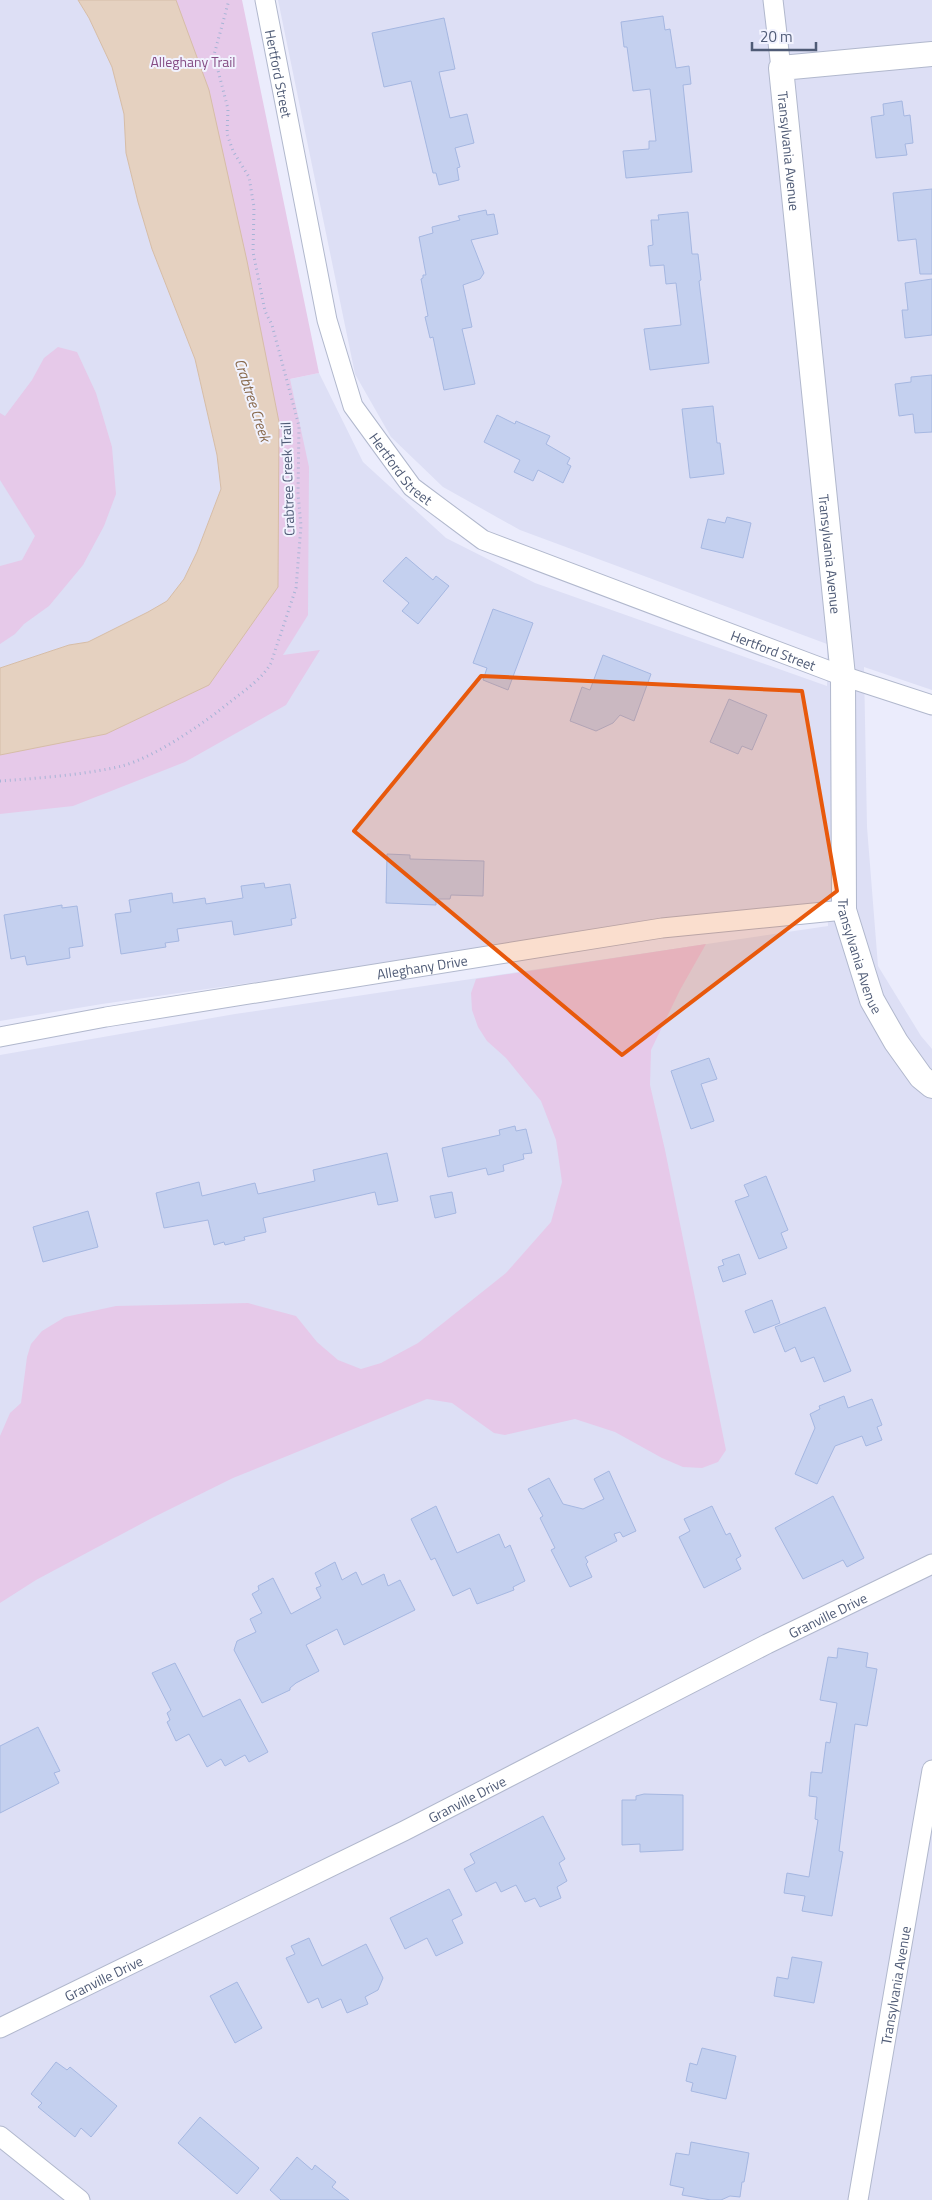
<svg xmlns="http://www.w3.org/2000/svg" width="932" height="2200" font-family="'Titillium Web',sans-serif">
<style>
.residential{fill:#dddff5}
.green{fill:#e6c9e9}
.water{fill:#e5d1c0;stroke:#d6bda7}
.building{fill:#c4d0ef;stroke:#a5b7e1}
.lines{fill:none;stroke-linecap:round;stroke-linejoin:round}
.minor-casing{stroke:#b1b8cd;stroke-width:21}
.tertiary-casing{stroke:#b1b8cd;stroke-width:26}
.path{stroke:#a7b4d5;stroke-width:3;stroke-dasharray:1 4;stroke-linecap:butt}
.minor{stroke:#fff;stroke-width:19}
.tertiary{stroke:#fff;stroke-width:24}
.marked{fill:#e8590c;fill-opacity:0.2;stroke:#e8590c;stroke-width:4;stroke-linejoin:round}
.labels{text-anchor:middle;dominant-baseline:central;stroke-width:4;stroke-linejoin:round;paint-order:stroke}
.park-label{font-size:14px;fill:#864d85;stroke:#f1f2fe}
.street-label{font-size:14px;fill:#4f5b76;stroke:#f1f2fe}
.water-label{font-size:15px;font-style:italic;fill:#87684a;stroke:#f1f2fe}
</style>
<rect width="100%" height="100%" fill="#ebecfc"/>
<!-- residential -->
<g class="residential">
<polygon points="0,0 78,0 89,18 112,67 124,114 126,153 138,202 152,249 195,359 217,455 221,489 197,552 184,579 167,601 148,612 88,642 69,645 0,668"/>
<polygon points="278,0 932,0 932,690 864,667 867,827 878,966 921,1036 932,1049 932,2200 0,2200 0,1055 235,1014 828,926 827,901 102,1004 0,1021 0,730 207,600 257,386 319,373 363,462 446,538 535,583 827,686 827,644 520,530 443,487 391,437 355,374"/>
</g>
<!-- green -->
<g class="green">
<polygon points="131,0 242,0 319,373 290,379 309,467 308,615 283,655 320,650 286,705 185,762 73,806 0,814 0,704 212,605 244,471"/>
<polygon points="58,347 77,352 96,393 112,447 116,494 104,526 83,565 49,606 24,624 15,634 0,644 0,566 22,560 35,536 0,480 0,413 5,416 32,380 44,358"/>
<polygon points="706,944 680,990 651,1050 650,1085 665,1150 726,1450 718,1462 702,1468 683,1467 662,1458 615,1432 575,1419 505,1435 494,1433 452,1403 427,1399 233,1478 152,1518 36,1580 0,1603 0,1436 10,1413 21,1403 27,1357 31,1344 42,1331 65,1317 116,1306 248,1303 296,1316 317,1342 338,1360 361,1369 381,1363 418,1343 506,1273 551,1222 562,1182 556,1140 541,1101 506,1058 487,1041 478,1027 472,1010 471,993 476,979"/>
</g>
<!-- water -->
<polygon class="water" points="78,0 176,0 209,90 247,261 279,422 278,587 209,685 106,734 0,755 0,668 69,645 88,642 148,612 167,601 184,579 197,552 221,489 217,455 195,359 152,249 138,202 126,153 124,114 112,67 89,18"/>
<!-- building -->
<g class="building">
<polygon points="663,16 665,30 670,29 676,68 689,66 691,84 683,85 692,172 626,178 623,151 649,149 649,141 656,141 650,89 633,91 627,47 624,47 621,22"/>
<polygon points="444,18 455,69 439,72 450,118 467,114 474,143 455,148 460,167 457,168 459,180 439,185 436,173 433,173 411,81 384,87 372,33"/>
<polygon points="902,101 904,116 910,115 913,143 905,144 907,155 876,158 871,117 884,115 883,104"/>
<polygon points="932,189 932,274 920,274 916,239 898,241 893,193"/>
<polygon points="486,210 487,215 494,214 498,234 471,240 484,273 480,279 463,285 472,327 462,329 475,384 444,390 433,337 430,338 425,317 428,316 421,279 423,278 423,275 426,275 419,237 433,233 432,227 460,220 458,216"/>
<polygon points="688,212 692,254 698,254 701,280 699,281 709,363 650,370 644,329 681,325 676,283 666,284 664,265 650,266 648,246 653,245 651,220 659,220 658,215"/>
<polygon points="932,279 932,335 905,338 902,310 908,310 905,283"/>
<polygon points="932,375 932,432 915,433 913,414 899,416 895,384 911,382 911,377"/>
<polygon points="713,406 717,443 720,443 724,474 690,478 682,409"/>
<polygon points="497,415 515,424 516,421 550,436 546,444 570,458 567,464 571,466 563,483 538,470 533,481 514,472 520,460 484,442"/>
<polygon points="727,517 751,523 743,558 701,548 708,519 725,523"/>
<polygon points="406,557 433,580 436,576 449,586 418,624 402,611 409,603 383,581"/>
<polygon points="493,609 533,623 508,690 483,680 487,668 473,663"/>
<polygon points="603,655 651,674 634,721 620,715 613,723 596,731 570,721 582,687 590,690"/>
<polygon points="729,699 767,715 752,750 742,746 738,754 710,742"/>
<polygon points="387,854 410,855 410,859 484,861 483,896 451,895 450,899 436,899 436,905 386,903"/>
<polygon points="264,883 265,888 290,884 296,918 291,919 292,925 234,935 232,921 177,929 179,941 165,943 166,947 121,954 115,914 131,912 129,900 172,893 173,903 205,898 206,904 243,898 241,886"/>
<polygon points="62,905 62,908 77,906 83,946 69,948 70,958 27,965 25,956 11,959 4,915"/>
<polygon points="709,1058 717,1079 701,1084 714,1121 691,1129 671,1071"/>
<polygon points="515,1126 516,1131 526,1129 532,1153 523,1154 524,1159 503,1165 504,1171 488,1175 486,1168 448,1177 442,1148 500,1135 499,1130"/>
<polygon points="387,1153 398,1201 378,1205 375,1192 263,1218 266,1232 244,1237 245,1240 225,1245 224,1242 214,1245 208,1220 164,1228 156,1193 199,1182 202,1196 255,1183 258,1194 315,1181 313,1170"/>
<polygon points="766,1176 788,1230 781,1233 787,1248 759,1259 735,1201 749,1196 744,1185"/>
<polygon points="452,1192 456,1213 435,1218 430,1196"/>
<polygon points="88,1211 98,1247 43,1262 33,1227"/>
<polygon points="739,1254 746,1274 723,1282 718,1267 724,1265 722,1260"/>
<polygon points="772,1300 780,1323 754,1333 745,1311"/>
<polygon points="825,1307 851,1371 824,1382 814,1357 801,1362 795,1347 785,1352 775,1327"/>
<polygon points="844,1396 848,1408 872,1399 882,1425 877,1427 882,1440 866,1446 862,1436 835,1446 817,1484 795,1474 815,1428 810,1414 820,1409 819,1406"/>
<polygon points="609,1471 636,1531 623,1537 620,1532 614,1534 617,1541 585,1557 588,1562 586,1564 592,1577 570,1587 551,1550 555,1548 540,1518 543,1516 528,1489 549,1478 563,1504 583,1509 604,1499 594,1479"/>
<polygon points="833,1496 864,1558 847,1567 843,1560 803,1579 775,1528"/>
<polygon points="436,1506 457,1553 499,1534 505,1548 510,1545 525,1581 513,1587 514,1590 477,1604 470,1588 453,1596 435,1558 431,1560 411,1519"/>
<polygon points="712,1506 726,1535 730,1533 741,1556 736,1559 741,1569 704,1588 679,1537 690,1531 684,1519"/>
<polygon points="335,1562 342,1580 356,1572 362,1585 384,1574 388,1586 400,1580 415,1610 344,1645 337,1629 306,1645 319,1671 296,1683 290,1688 290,1690 262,1703 234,1650 237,1641 256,1632 250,1619 262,1613 252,1594 259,1590 258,1586 273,1578 291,1614 321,1598 316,1588 321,1586 315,1573"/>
<polygon points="838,1648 868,1653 866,1667 877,1669 867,1726 855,1724 839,1851 843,1852 832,1916 802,1911 805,1896 784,1893 787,1873 809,1877 818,1820 815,1819 817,1797 809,1796 811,1772 822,1773 826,1742 830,1743 837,1703 820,1700 828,1657 837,1658"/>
<polygon points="175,1663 203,1717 240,1699 268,1752 249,1762 245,1755 225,1766 221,1759 207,1767 189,1734 176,1741 167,1722 170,1720 167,1713 171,1710 152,1673"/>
<polygon points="38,1727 60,1771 54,1773 59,1783 0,1813 0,1746"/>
<polygon points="644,1794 683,1795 683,1850 640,1852 640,1844 622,1845 622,1800 636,1800 636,1796"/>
<polygon points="543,1816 565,1859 559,1863 567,1881 557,1887 561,1898 540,1907 535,1898 525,1902 516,1885 501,1892 496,1882 476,1892 464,1869 475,1863 470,1854"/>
<polygon points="449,1889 462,1915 452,1920 463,1943 436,1956 427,1938 405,1949 390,1918"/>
<polygon points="309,1938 322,1966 366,1944 383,1978 378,1990 365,1997 368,2004 347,2013 341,1999 322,2008 318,1998 308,2003 286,1958 295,1954 291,1946"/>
<polygon points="792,1957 822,1962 814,2003 774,1996 777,1977 788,1979"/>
<polygon points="237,1982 262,2028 235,2043 210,1996"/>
<polygon points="702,2048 736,2056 726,2099 691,2091 693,2083 686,2081 690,2063 697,2065"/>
<polygon points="56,2062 67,2070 70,2067 117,2106 91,2137 81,2128 75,2137 38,2107 42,2103 31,2094"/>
<polygon points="200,2117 259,2168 237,2194 178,2143"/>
<polygon points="691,2142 749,2153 744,2182 742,2182 740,2197 730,2196 721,2200 711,2200 682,2195 684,2188 670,2185 676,2153 689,2155"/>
<polygon points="297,2157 312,2170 315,2165 336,2182 332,2187 349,2200 281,2200 270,2190"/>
</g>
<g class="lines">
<!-- minor casing -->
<g class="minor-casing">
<g id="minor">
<path id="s1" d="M265,0L327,320L353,406L412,487L483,540L843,676L932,705"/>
<polyline points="773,0 781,68"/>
<path id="s2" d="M0,1037L106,1017L662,928L844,910"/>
<path id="s3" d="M0,2028L404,1831L767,1644L932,1564"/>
<polyline points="0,2136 80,2200"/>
<path id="s4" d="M858,2200L932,1770"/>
</g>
</g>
<!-- tertiary casing -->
<g class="tertiary-casing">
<g id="tertiary">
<path id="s5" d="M932,54L781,68L843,676L844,910L872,1000L896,1042L921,1077L932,1086"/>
</g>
</g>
<!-- path -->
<path class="path" d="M0,781C40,778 83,775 122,766C155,757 203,724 230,702C245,690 262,679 271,663L296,588L301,526L298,494L299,426L272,325L265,311L253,252L254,207L249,177L233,151L227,134L228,109L214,55L229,0"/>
<!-- minor -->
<use href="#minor" class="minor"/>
<!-- tertiary -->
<use href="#tertiary" class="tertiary"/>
</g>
<!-- marked area -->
<path class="marked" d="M481,676L802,691L837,891L622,1055L354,831Z"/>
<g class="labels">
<!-- park labels -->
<g class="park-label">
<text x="193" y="61">Alleghany Trail</text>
</g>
<!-- street labels -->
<g class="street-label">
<text stroke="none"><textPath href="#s1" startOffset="75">Hertford Street</textPath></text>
<text stroke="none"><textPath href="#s5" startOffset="235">Transylvania Avenue</textPath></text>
<text stroke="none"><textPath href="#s1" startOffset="495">Hertford Street</textPath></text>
<text transform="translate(287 479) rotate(-92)">Crabtree Creek Trail</text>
<text stroke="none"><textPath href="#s5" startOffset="640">Transylvania Avenue</textPath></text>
<text stroke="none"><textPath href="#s1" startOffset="915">Hertford Street</textPath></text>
<text stroke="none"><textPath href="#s5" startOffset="1045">Transylvania Avenue</textPath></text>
<text stroke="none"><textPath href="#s2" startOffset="428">Alleghany Drive</textPath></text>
<text stroke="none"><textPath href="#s3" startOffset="925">Granville Drive</textPath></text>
<text stroke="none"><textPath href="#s3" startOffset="520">Granville Drive</textPath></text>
<text stroke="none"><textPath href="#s3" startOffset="115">Granville Drive</textPath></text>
<text stroke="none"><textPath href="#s4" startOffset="218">Transylvania Avenue</textPath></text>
</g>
<!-- water labels -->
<g class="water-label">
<text transform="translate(253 400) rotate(72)">Crabtree Creek</text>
</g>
</g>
<!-- scale -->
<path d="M752 42v8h64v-8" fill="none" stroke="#4f5b76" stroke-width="2.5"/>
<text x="760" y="42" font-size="15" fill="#4f5b76" stroke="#f1f2fe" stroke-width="4" paint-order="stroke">20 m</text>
</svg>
